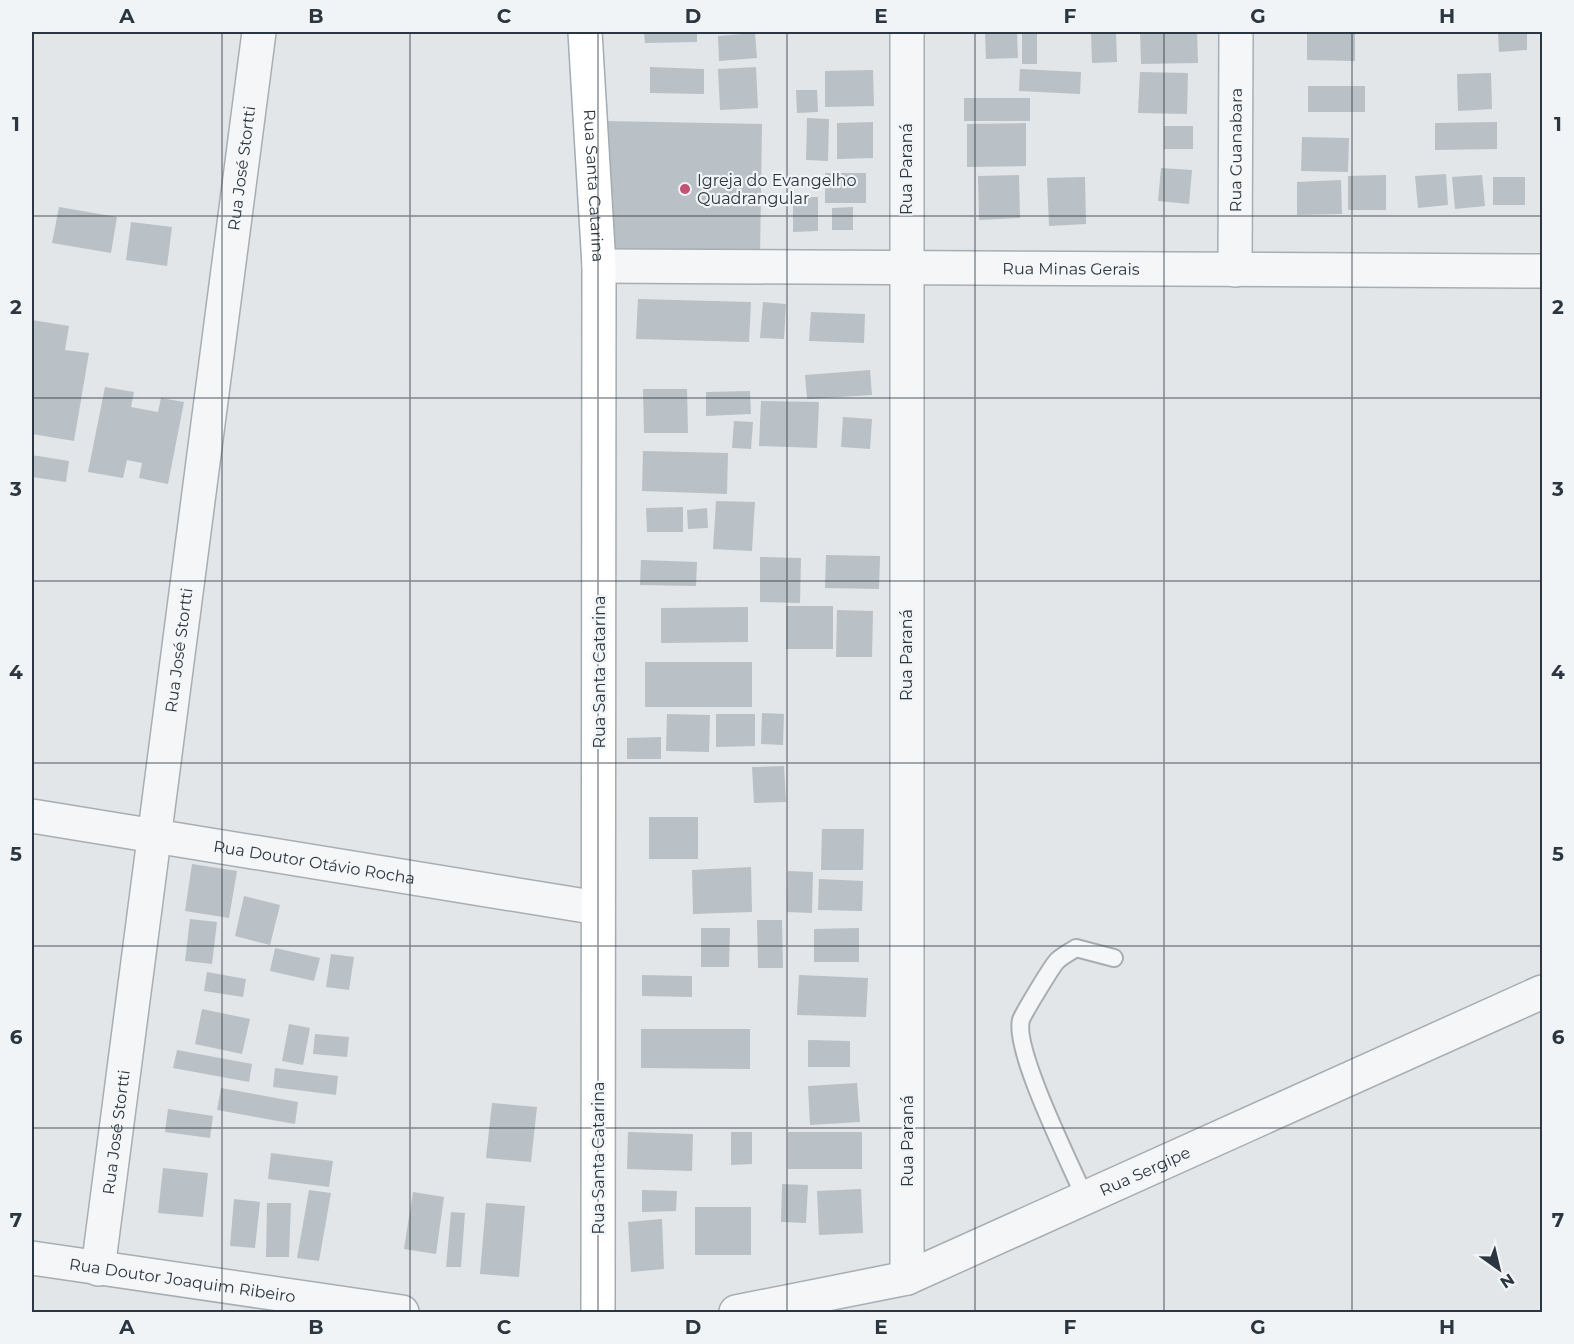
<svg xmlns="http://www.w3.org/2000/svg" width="1574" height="1344" font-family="Montserrat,sans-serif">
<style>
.building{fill:#b9c0c6}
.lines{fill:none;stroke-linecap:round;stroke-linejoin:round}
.lane-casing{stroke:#a7aeb3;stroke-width:20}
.street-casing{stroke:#a7aeb3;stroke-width:36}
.primary-casing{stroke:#a2acb4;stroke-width:36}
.lane{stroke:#f4f6f8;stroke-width:16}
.street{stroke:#f4f6f8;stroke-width:33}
.primary{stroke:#fff;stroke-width:33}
.grid{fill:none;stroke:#2b3640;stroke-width:1.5;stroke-opacity:0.55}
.poi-dot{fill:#c55073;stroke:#f1f4f7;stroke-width:2}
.labels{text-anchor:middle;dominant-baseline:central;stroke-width:4.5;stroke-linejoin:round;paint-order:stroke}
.street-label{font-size:16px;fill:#2b3640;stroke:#f1f4f7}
.poi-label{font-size:16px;fill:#2b3640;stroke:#f1f4f7;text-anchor:start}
.neatline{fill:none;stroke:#2b3640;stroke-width:2}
.grid-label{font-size:20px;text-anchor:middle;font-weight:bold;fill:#2b3640}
</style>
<rect width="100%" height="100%" fill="#e2e6e9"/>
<!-- building -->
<g class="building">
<polygon points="644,32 697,32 697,42 645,43"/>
<polygon points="985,32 1017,32 1018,58 986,59"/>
<rect x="1022" y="32" width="15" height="32"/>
<polygon points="1091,32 1116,32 1117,62 1092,63"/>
<polygon points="1140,32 1197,32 1198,63 1141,64"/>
<polygon points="1307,32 1355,32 1355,61 1307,60"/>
<polygon points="1498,32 1527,32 1527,50 1499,52"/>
<polygon points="755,33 757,58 719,61 718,36"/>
<polygon points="650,67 704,69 704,94 650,93"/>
<polygon points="756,67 758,108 720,110 718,69"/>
<polygon points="1020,69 1081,72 1080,94 1019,91"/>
<polygon points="873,70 874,106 825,107 825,71"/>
<polygon points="1140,72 1188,73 1187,114 1138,113"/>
<polygon points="1491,73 1492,109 1458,111 1457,74"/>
<rect x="1308" y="86" width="57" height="26"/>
<polygon points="796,90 817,90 818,112 797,113"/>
<rect x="964" y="98" width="66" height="23"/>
<polygon points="807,118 829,119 828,161 806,160"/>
<polygon points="606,121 762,124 760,256 613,253"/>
<polygon points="873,122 873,158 837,159 837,123"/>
<polygon points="1497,122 1497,149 1435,150 1435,123"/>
<polygon points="1026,123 1026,166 967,167 967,124"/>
<rect x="1164" y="126" width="29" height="23"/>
<polygon points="1302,137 1349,138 1348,172 1301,171"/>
<polygon points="1161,168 1192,170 1189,204 1158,201"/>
<rect x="825" y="173" width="41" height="30"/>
<polygon points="1446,174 1448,205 1418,208 1415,176"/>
<polygon points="1019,175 1020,218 979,220 978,176"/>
<polygon points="1386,175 1386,210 1348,210 1348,176"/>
<polygon points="1482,175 1485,206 1455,209 1452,177"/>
<polygon points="1085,177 1086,224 1049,226 1047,178"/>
<rect x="1493" y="177" width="32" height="28"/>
<polygon points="1341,180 1342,214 1297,215 1297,182"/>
<polygon points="793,197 818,197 818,231 793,232"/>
<polygon points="59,207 117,217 111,253 52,243"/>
<polygon points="853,207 853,230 832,230 832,208"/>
<polygon points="131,222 172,227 167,266 126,260"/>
<polygon points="638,299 751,302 749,342 636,339"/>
<polygon points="763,302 786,304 784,339 760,338"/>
<polygon points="811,312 865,314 864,343 809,341"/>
<polygon points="32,320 69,326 65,350 89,353 74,441 32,434"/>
<polygon points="870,370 872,395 807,399 805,375"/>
<polygon points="105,387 134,392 131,407 158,412 161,398 184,402 168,484 139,478 142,463 127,460 123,478 88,472"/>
<polygon points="643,389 687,389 688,433 644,433"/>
<polygon points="750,391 751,414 706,416 706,392"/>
<polygon points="761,401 819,402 817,448 759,446"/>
<polygon points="843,417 872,419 870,449 841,447"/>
<polygon points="734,421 753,422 751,449 732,448"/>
<polygon points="643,451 728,453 727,494 642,491"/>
<polygon points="32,455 69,461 66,482 32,477"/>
<polygon points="716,501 755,502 752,551 713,549"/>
<polygon points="683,507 683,532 647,532 646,508"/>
<polygon points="707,508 708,528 688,529 687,510"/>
<polygon points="826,555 880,556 879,589 825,588"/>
<polygon points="760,557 801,558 800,603 760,602"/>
<polygon points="641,560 697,562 696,586 640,585"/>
<rect x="786" y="606" width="47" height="43"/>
<polygon points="748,607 748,642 661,643 661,608"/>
<polygon points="837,610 873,611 872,657 836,657"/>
<rect x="645" y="662" width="107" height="45"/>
<polygon points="762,713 784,714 783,745 761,744"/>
<polygon points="667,714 710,715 709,752 666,751"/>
<polygon points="716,714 755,714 755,746 716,747"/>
<polygon points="661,737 661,759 627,759 627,738"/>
<polygon points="784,766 786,802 754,803 752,767"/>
<rect x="649" y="817" width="49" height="42"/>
<polygon points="822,829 864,829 863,870 821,870"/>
<polygon points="192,864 237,871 229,918 185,911"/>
<polygon points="751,867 752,912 693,914 692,870"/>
<polygon points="788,871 813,872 812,913 787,912"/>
<polygon points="819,879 863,881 862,911 818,910"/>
<polygon points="244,896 280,905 270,945 235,936"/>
<polygon points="190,919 217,922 212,964 185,961"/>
<polygon points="757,920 782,920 783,968 758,968"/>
<polygon points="701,928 730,928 729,967 701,967"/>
<polygon points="859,928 859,962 814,962 814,929"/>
<polygon points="275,948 320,958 314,981 270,971"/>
<polygon points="331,954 354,957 349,990 326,987"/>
<polygon points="207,972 246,979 243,997 204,991"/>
<polygon points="642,975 692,976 692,997 642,996"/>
<polygon points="799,975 868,978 866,1017 797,1015"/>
<polygon points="202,1009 250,1019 242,1054 195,1044"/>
<polygon points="289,1024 310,1028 303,1065 282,1061"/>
<polygon points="641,1029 750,1029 750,1069 641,1068"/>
<polygon points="315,1034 349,1037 347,1057 313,1054"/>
<polygon points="808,1040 850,1041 850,1067 808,1067"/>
<polygon points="177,1050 252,1064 249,1082 173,1068"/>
<polygon points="275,1068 338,1076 336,1095 273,1087"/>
<polygon points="857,1083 860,1122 810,1125 808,1086"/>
<polygon points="221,1088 298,1102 295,1124 217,1110"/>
<polygon points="492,1103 537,1107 531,1162 486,1158"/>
<polygon points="168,1109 213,1116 210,1138 165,1132"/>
<polygon points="628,1132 693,1134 692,1171 627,1169"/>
<polygon points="731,1132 752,1132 752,1164 731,1165"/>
<rect x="788" y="1132" width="74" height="37"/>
<polygon points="271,1153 333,1161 329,1187 268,1179"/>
<polygon points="163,1168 208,1173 203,1217 158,1213"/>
<polygon points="782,1184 808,1185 806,1223 781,1222"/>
<polygon points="861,1189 863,1233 819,1235 817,1191"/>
<polygon points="309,1190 331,1193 319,1261 297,1258"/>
<polygon points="642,1190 677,1191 676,1211 642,1212"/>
<polygon points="413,1192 444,1197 436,1254 404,1249"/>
<polygon points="234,1199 260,1202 255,1248 230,1246"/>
<polygon points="267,1203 291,1203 289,1257 266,1257"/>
<polygon points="486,1203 525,1206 519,1277 480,1274"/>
<rect x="695" y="1207" width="56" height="48"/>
<polygon points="451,1212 465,1213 461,1267 446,1267"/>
<polygon points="662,1219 664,1269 631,1272 628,1222"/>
</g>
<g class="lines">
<!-- lane casing -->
<g class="lane-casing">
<path id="lane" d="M1085,1198C1071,1165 1013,1050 1021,1020C1023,1014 1052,966 1057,961C1062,956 1070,952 1076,948L1114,958"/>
</g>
<!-- street casing -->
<g class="street-casing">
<g id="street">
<polyline points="907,32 907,1278"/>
<path id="s1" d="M599,266L1542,271"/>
<path id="s2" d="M1235,270L1236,32"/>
<path id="s3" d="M32,816L598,908"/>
<path id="s4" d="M32,1258L402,1312"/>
<path id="s5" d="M98,1269L259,32"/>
<path id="s6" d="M736,1312L907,1278L1542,992"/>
</g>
</g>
<!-- primary casing -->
<g class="primary-casing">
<g id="primary">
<path id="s7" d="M585,32L599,266L598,1312"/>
</g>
</g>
<!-- lane -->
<use href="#lane" class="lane"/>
<!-- street -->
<use href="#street" class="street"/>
<!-- primary -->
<use href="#primary" class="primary"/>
</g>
<!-- grid -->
<path class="grid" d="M222,32V1312M410,32V1312M598,32V1312M787,32V1312M975,32V1312M1164,32V1312M1352,32V1312M32,216H1542M32,398H1542M32,581H1542M32,763H1542M32,946H1542M32,1128H1542"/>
<!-- markers -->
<circle class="poi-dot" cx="685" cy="189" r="6"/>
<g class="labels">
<!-- street labels -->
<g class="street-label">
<text stroke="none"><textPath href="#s2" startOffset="120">Rua Guanabara</textPath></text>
<text stroke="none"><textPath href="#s5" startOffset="1110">Rua José Stortti</textPath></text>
<text transform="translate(906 169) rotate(-90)">Rua Paraná</text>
<text stroke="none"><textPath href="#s7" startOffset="154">Rua Santa Catarina</textPath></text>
<text stroke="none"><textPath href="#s1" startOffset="472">Rua Minas Gerais</textPath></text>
<text stroke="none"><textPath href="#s5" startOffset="624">Rua José Stortti</textPath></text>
<text transform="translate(906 655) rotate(-90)">Rua Paraná</text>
<text transform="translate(599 672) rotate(-90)">Rua Santa Catarina</text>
<text stroke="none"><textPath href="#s3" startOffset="286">Rua Doutor Otávio Rocha</textPath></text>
<text stroke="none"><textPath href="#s5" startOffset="138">Rua José Stortti</textPath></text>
<text transform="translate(907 1141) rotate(-90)">Rua Paraná</text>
<text transform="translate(598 1158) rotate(-90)">Rua Santa Catarina</text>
<text stroke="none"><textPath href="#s6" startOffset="435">Rua Sergipe</textPath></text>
<text stroke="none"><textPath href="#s4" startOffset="152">Rua Doutor Joaquim Ribeiro</textPath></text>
</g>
<!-- poi labels -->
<g class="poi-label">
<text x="697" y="180">Igreja do Evangelho<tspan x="697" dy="18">Quadrangular</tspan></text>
</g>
</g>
<!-- border -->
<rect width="1574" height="1344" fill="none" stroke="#f1f4f7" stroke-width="66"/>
<!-- north arrow -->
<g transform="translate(1499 1269) rotate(146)" stroke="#f1f4f7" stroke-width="4.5" paint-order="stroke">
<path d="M0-4.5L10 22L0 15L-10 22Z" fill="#2b3640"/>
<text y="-9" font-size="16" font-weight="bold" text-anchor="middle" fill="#2b3640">N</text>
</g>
<rect x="33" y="33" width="1508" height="1278" class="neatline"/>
<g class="grid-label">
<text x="127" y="23">A</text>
<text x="316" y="23">B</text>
<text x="504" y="23">C</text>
<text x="693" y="23">D</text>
<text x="881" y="23">E</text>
<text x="1070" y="23">F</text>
<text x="1258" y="23">G</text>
<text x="1447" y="23">H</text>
<text x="16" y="131">1</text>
<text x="1558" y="131">1</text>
<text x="16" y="314">2</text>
<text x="1558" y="314">2</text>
<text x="16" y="496">3</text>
<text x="1558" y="496">3</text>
<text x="16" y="679">4</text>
<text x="1558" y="679">4</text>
<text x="16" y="861">5</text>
<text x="1558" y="861">5</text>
<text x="16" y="1044">6</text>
<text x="1558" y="1044">6</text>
<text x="16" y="1227">7</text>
<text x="1558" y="1227">7</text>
<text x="127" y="1334">A</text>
<text x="316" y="1334">B</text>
<text x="504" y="1334">C</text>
<text x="693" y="1334">D</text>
<text x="881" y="1334">E</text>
<text x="1070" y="1334">F</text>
<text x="1258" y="1334">G</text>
<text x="1447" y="1334">H</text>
</g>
</svg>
